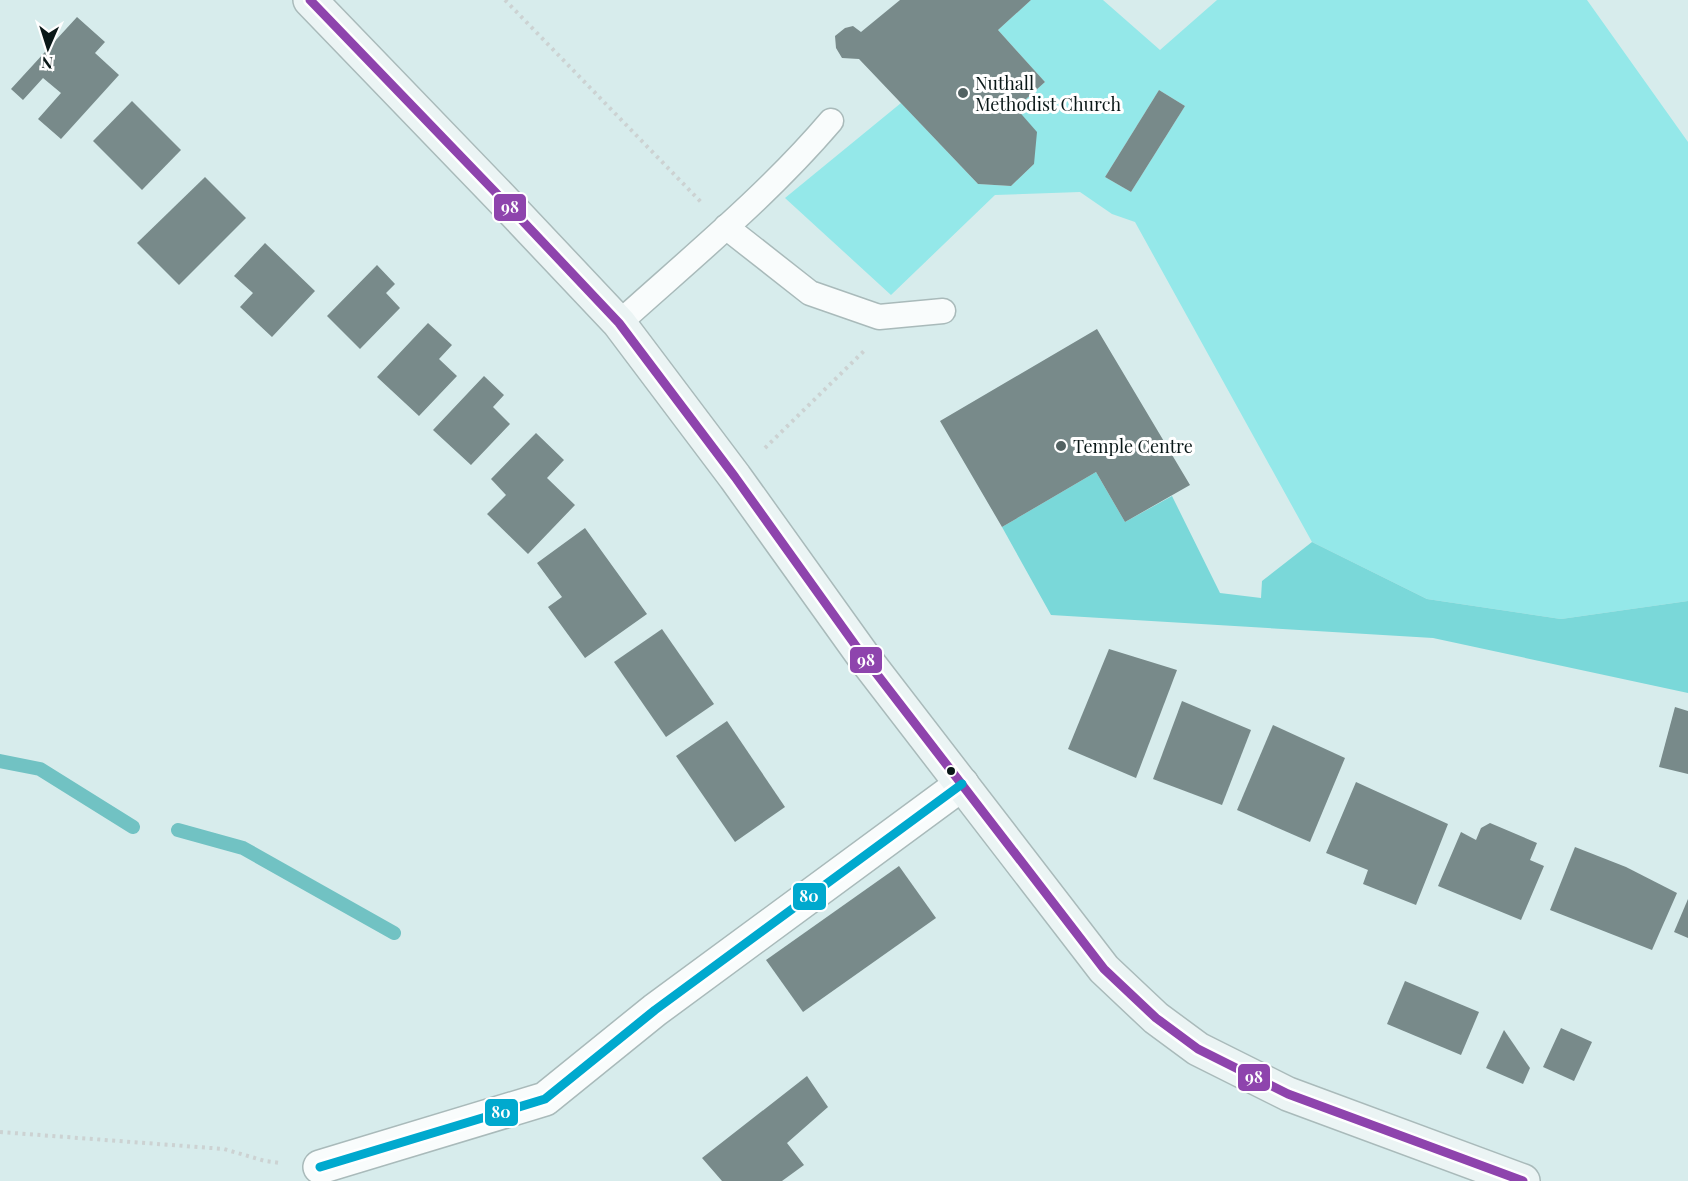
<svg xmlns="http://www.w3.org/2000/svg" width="1688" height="1181" font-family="'Playfair Display',serif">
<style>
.green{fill:#94e8e9;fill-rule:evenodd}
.forest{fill:#7ad8d9}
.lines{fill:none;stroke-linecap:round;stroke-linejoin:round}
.stream{stroke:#71c2c3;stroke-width:14}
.building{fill:#788a8a}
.lane-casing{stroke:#a9baba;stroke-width:27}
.street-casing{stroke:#a9baba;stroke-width:36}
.secondary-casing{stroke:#a9baba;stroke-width:36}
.path{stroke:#ccd2d2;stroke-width:4;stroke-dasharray:3 4.5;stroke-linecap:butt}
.lane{stroke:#f9fcfc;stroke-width:24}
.street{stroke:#f9fcfc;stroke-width:33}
.secondary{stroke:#ebf4f4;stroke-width:33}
.bus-1-casing{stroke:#fff;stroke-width:14}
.bus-2-casing{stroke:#fff;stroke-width:14}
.bus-1{stroke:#8e44ad;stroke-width:9}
.bus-2{stroke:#00a9ce;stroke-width:9}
.poi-dot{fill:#526262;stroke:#fff;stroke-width:2}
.bus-dot{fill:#0a1818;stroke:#fff;stroke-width:2}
.labels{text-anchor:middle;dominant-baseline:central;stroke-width:6;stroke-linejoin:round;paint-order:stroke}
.poi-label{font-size:18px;fill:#0a1818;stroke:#fff;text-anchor:start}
.line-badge{stroke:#fff;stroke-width:2}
.badge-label{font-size:16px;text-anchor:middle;font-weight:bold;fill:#fff}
</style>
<rect width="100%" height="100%" fill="#d7ecec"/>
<!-- green -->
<path class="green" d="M1031,0H1103L1160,50L1217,0H1587L1688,142V601L1561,619L1427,599L1312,542L1135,222L1112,214L1080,192L995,195L891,295L785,198L901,103L978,184L1011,186L1034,164L1016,108L1045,82L998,30ZM1159,90L1185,106L1131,192L1105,177Z"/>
<!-- forest -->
<polygon class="forest" points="1096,472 1125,522 1172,496 1220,593 1261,598 1262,581 1312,542 1427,599 1561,619 1688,601 1688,693 1433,638 1051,615 1002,527"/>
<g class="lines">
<!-- stream -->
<g class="stream">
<polyline points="0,761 40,769 133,827"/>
<polyline points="178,830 243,848 394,933"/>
</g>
</g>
<!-- building -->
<g class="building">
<polygon points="900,0 1031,0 998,30 1045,82 1016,108 1037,132 1034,164 1011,186 978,184 859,59 842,58 836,48 835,36 845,28 853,26 861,32"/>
<polygon points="77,17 105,42 95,53 119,75 61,139 38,119 61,93 43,78 23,100 11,89"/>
<polygon points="1159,90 1185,106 1131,192 1105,177"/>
<polygon points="132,101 181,150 142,190 93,141"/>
<polygon points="205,177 246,218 179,285 137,243"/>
<polygon points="265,243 315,291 272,337 240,307 253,293 234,276"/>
<polygon points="377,265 395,284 386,293 400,308 360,349 327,316"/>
<polygon points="428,323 452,345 439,359 457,376 419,416 377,377"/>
<polygon points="1097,329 1190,485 1125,522 1096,472 1002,527 940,421"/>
<polygon points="484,376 504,395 493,407 510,424 471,465 433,430"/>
<polygon points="536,433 564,460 547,478 575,505 528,554 487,514 506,495 491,479"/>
<polygon points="585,528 647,614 585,658 548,607 562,597 537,563"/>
<polygon points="662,629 714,704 666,737 614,662"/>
<polygon points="1109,649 1177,670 1136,778 1068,749"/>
<polygon points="1182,701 1251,730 1222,805 1153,779"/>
<polygon points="1675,707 1688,711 1688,774 1659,767"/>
<polygon points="727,721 785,807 735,842 676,756"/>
<polygon points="1273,725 1345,758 1310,842 1237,810"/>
<polygon points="1356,782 1448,824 1416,905 1363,884 1368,870 1326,853"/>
<polygon points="1490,823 1537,843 1530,860 1544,866 1521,920 1438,886 1461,832 1476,840 1481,828"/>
<polygon points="1575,847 1626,867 1677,893 1652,950 1550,910"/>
<polygon points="899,866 936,918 803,1012 766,960"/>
<polygon points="1688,899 1688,938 1674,932"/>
<polygon points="1405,981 1479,1012 1461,1055 1387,1024"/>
<polygon points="1561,1028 1592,1042 1574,1081 1543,1067"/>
<polygon points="1504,1030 1530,1068 1523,1084 1486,1068"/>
<polygon points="807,1076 828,1107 787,1143 804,1165 782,1181 722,1181 702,1158"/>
</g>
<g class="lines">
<!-- lane casing -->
<g class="lane-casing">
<g id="lane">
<polyline points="726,227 810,293 879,317 943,311"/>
<path d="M619,323C691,258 768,195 831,121"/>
</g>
</g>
<!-- street casing -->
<g class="street-casing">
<polyline id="street" points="320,1167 545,1099 655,1010 962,784"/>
</g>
<!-- secondary casing -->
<g class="secondary-casing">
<polyline id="secondary" points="310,0 500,197 619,323 735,477 866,660 1104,969 1156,1018 1198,1049 1288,1094 1523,1181"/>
</g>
<!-- path -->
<g class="path">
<polyline points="505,0 701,202"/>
<polyline points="765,448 865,350"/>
<polyline points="0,1132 224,1149 265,1161 280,1163"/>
</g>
<!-- lane -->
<use href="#lane" class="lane"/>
<!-- street -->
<use href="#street" class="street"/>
<!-- secondary -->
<use href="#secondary" class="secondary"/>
<!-- bus-1 casing -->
<g class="bus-1-casing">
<polyline id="bus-1" points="310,0 500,197 619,323 735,477 866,660 1104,969 1156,1018 1198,1049 1288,1094 1523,1181"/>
</g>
<!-- bus-2 casing -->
<g class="bus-2-casing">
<polyline id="bus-2" points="320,1167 545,1099 655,1010 962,784"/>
</g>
<!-- bus-1 -->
<use href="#bus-1" class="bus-1"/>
<!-- bus-2 -->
<use href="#bus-2" class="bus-2"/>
</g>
<!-- markers -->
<g class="poi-dot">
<circle cx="963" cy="93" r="6"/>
<circle cx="1061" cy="446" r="6"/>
</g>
<circle class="bus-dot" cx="951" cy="771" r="5"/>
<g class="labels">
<!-- poi labels -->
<g class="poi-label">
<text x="975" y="83">Nuthall<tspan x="975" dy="21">Methodist Church</tspan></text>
<text x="1073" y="446">Temple Centre</text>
</g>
</g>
<g class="line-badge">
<rect x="493" y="193" width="34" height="29" rx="6" fill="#8e44ad"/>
<rect x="849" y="646" width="34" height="28" rx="6" fill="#8e44ad"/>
<rect x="792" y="882" width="35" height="29" rx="6" fill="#00a9ce"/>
<rect x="1237" y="1063" width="34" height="29" rx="6" fill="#8e44ad"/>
<rect x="484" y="1098" width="35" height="29" rx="6" fill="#00a9ce"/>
</g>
<g class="badge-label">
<text x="510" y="213">98</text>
<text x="866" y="666">98</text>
<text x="809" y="902">80</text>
<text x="1254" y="1083">98</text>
<text x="501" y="1118">80</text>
</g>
<!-- north arrow -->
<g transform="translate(48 48) rotate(183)" stroke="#ffffff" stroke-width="4.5" paint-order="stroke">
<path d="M0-4.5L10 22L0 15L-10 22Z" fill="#0a1818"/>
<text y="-9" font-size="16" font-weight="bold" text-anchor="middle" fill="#0a1818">N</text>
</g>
</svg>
